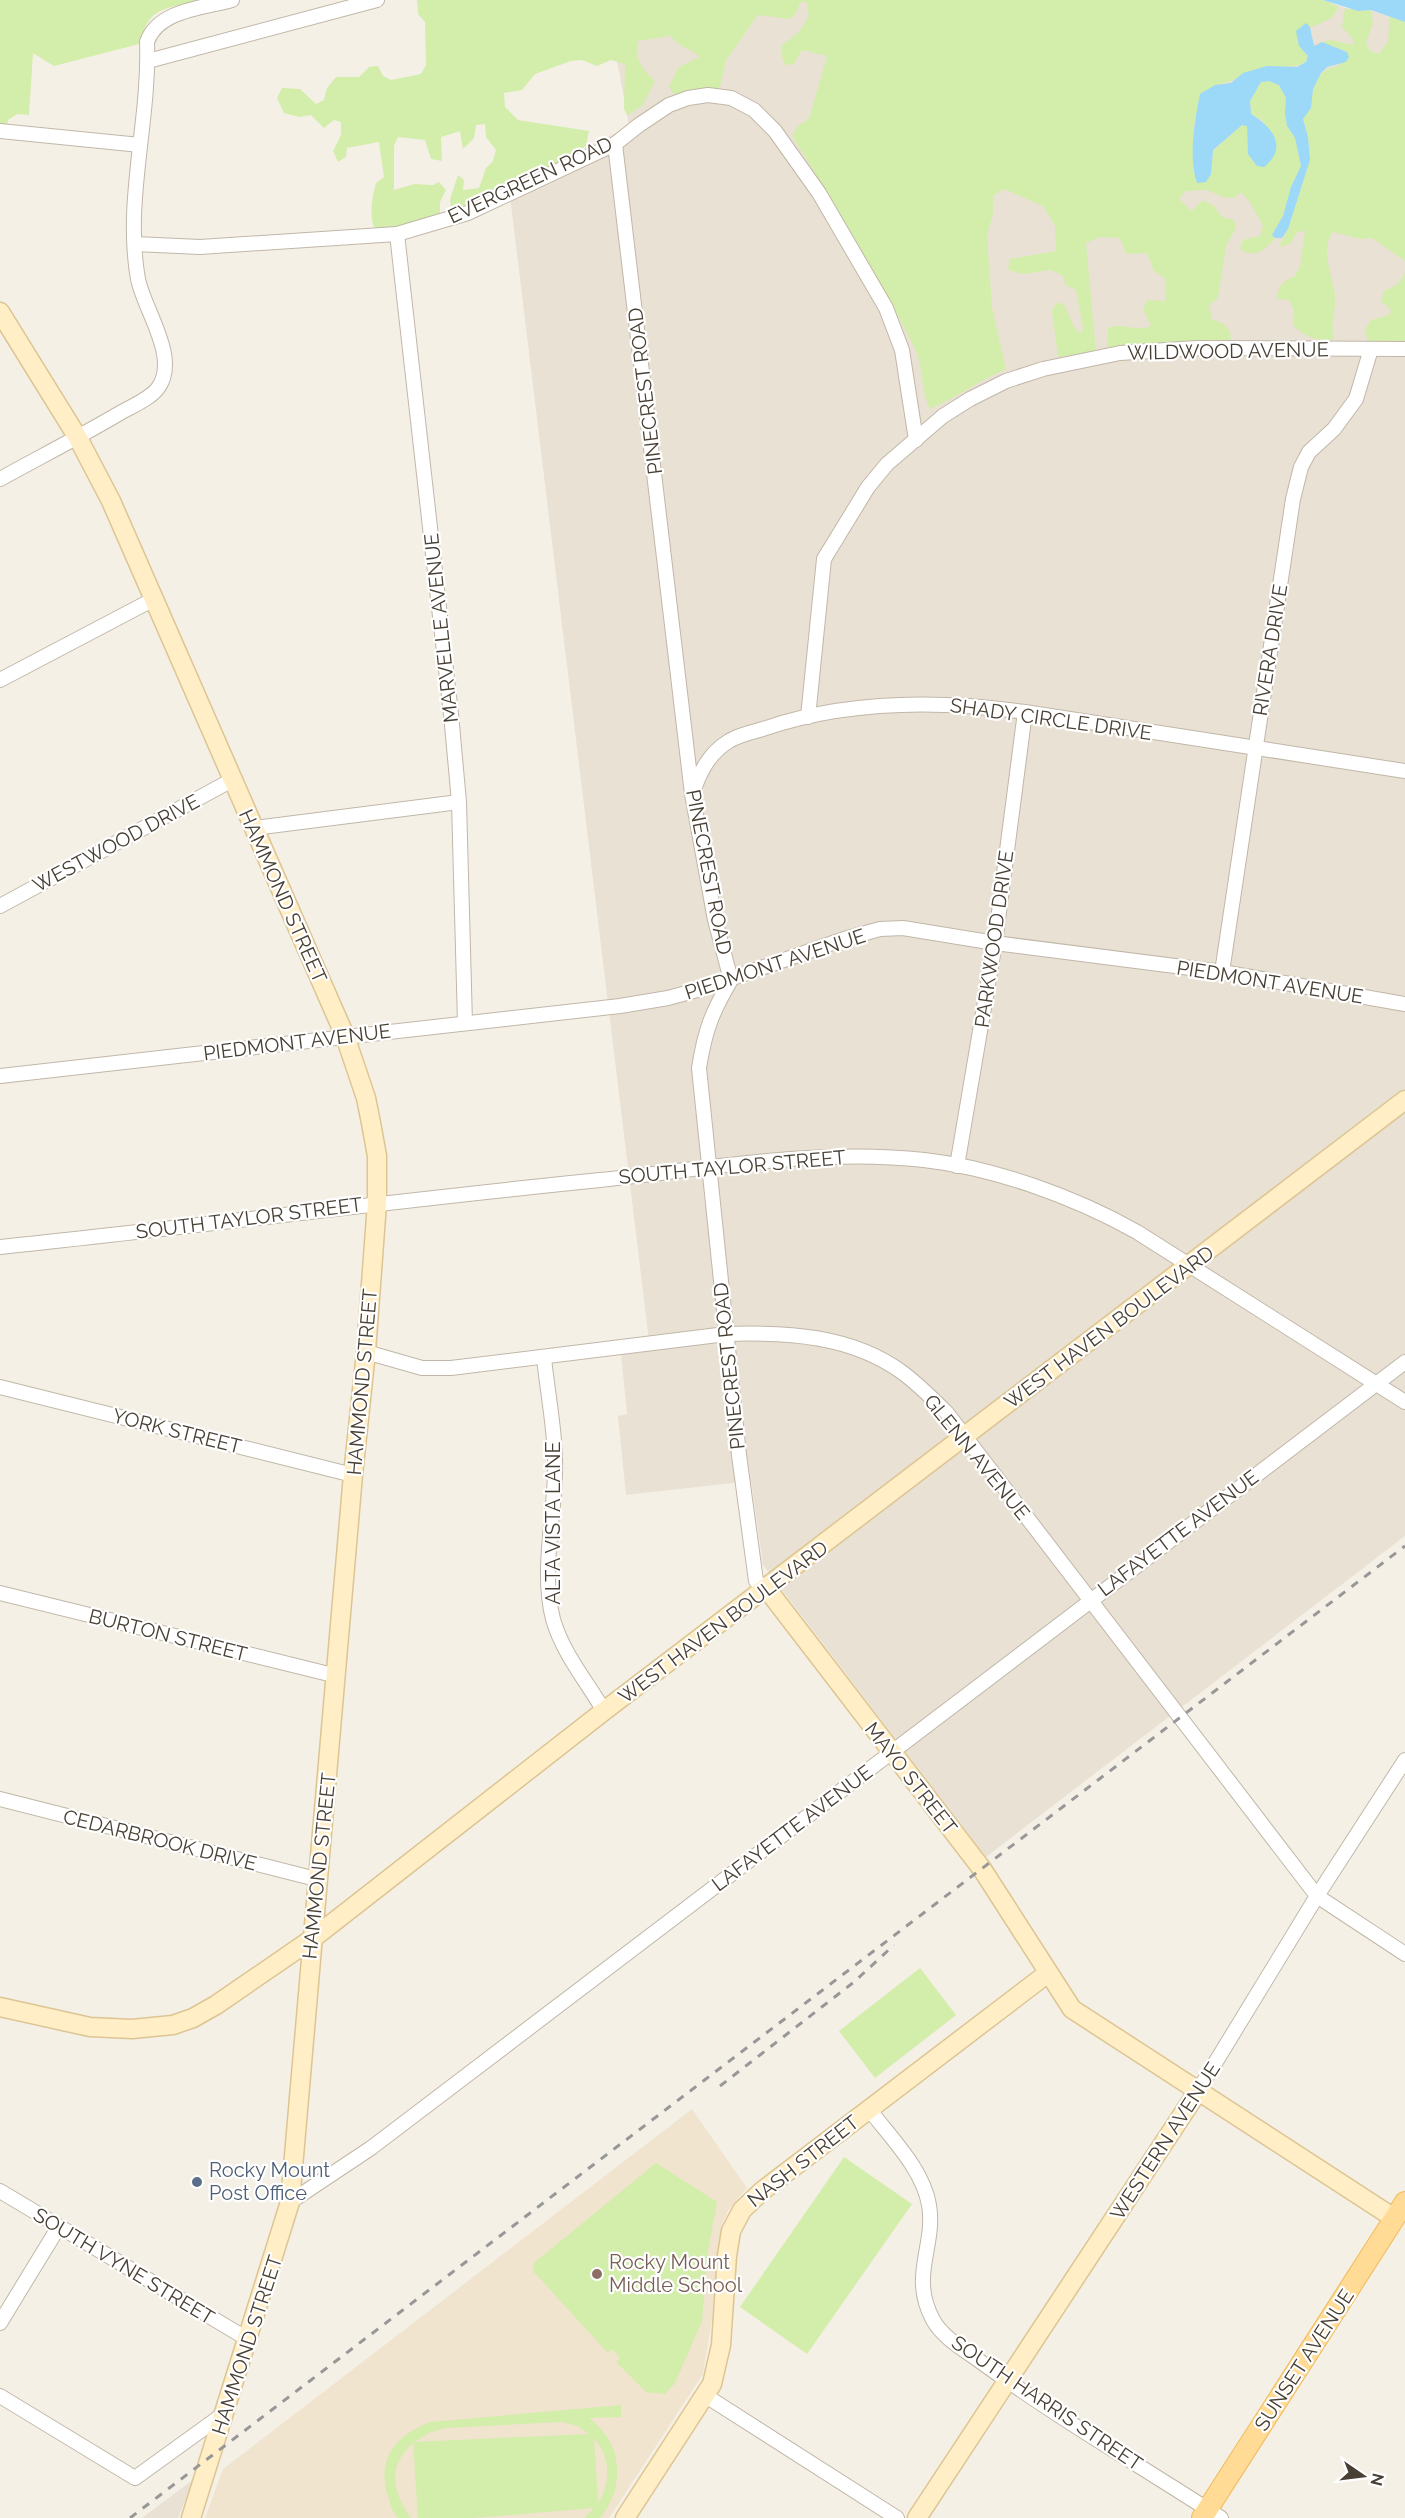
<svg xmlns="http://www.w3.org/2000/svg" width="1405" height="2518" font-family="Raleway,sans-serif">
<style>
.residential{fill:#e9e1d4}
.education{fill:#f0e4cf}
.green{fill:#d3edab;fill-rule:evenodd}
.water{fill:#9cd8f8}
.lines{fill:none;stroke-linecap:round;stroke-linejoin:round}
.street-casing{stroke:#c1b7a8;stroke-width:16}
.secondary-casing{stroke:#ddc593;stroke-width:21}
.primary-casing{stroke:#f0ba59;stroke-width:22}
.street{stroke:#fff;stroke-width:14}
.secondary{stroke:#ffeec6;stroke-width:18}
.primary{stroke:#ffdb95;stroke-width:20}
.rail{stroke:#979797;stroke-width:3;stroke-dasharray:8 8;stroke-linecap:butt}
.service-dot{fill:#5c6f8a;stroke:#fff;stroke-width:2}
.education-dot{fill:#8d6e63;stroke:#fff;stroke-width:2}
.labels{text-anchor:middle;dominant-baseline:central;stroke-width:4.5;stroke-linejoin:round;paint-order:stroke}
.street-label{font-size:20px;fill:#494035;stroke:#fff}
.service-label{font-size:20px;fill:#4e5e75;stroke:#fff;text-anchor:start}
.education-label{font-size:20px;fill:#785e54;stroke:#fff;text-anchor:start}
</style>
<rect width="100%" height="100%" fill="#f5f0e6"/>
<!-- residential -->
<g class="residential">
<polygon points="606,0 1323,0 1345,8 1371,10 1405,22 1405,1536 986,1857 763,1565 751,1481 626,1495 618,1416 627,1414 621,1354 650,1349 509,188 629,126"/>
<polygon points="194,2479 178,2518 142,2518"/>
</g>
<!-- education -->
<polygon class="education" points="692,2109 747,2188 729,2209 722,2224 711,2325 703,2374 609,2518 205,2518 223,2469"/>
<!-- green -->
<g class="green">
<path d="M0,0H203C174,8 143,5 143,43L54,66L33,53L29,115L17,114L8,120L7,125L0,124Z"/>
<path d="M417,0H1323L1338,6C1335,20 1322,23 1310,27L1305,23L1299,46L1308,56L1306,62C1292,70 1279,64 1264,67C1245,72 1234,83 1215,85L1194,122L1193,173L1211,175L1213,151L1242,125L1247,126L1248,154L1257,166H1264L1263,121L1251,114L1250,101L1261,82L1269,81L1279,85L1286,98L1285,113L1287,126L1295,138L1301,166L1291,187L1283,216L1272,235L1275,238C1265,250 1255,259 1240,249L1243,240L1260,236L1263,226L1250,202L1241,192L1234,198L1223,197L1207,190L1186,191L1179,199L1192,211L1203,200L1215,207L1222,217L1234,220L1236,228L1226,246L1218,298L1209,305L1212,320L1221,322L1230,331L1231,343L1107,349L1108,328C1121,322 1136,332 1151,326L1143,309L1147,300L1165,301L1166,279L1154,271L1147,253L1126,254L1120,238L1100,237L1086,243L1096,352L1058,357L1052,311L1056,303L1064,304L1074,327L1081,334L1083,328L1076,290L1066,285L1062,275L1051,270L1023,274L1008,270L1010,259L1056,251L1055,226L1043,206L1004,189L993,196V214L987,235L992,308L1006,369C980,380 957,397 930,409C920,390 924,366 914,347C877,274 835,205 792,136L798,126L809,119L827,56L802,50L794,64L785,65L782,57V45L799,32L809,16L806,1L800,3L796,13L790,19L758,15L726,60L719,91L678,95L672,92L669,86L679,67L700,57C690,47 679,49 671,36L638,41C634,58 642,69 655,81L642,106L627,115L624,109L625,64L611,60L597,66L582,60L571,61L535,74L522,90L504,93L505,107L518,120L589,131L586,146L557,165L467,210H451L450,199L458,175L464,180L463,190L479,188L486,168L493,161L496,150L486,137L485,124L476,125L474,138L463,149L460,131L441,137L442,161L431,159L425,140L398,137L394,146V190L414,184L433,185L439,182L446,190L440,202V215L422,223L376,232C368,216 372,199 376,183L384,177L379,142L347,148L346,157L338,162L333,151L341,135V122L334,120L324,128L311,115L299,117L284,113L277,98L282,88L300,89L316,104L324,100L327,88L336,77H359L369,67L378,66L383,76L391,80L421,74L426,65L425,22L418,14Z"/>
<path d="M1345,8L1358,11L1371,10L1373,23L1366,43L1370,51L1379,54L1388,42L1390,16L1405,22V261L1372,238L1361,239L1333,232C1319,249 1333,276 1335,296C1336,311 1330,322 1334,339C1318,342 1305,337 1293,325L1294,309L1289,300L1277,299C1278,287 1282,281 1294,277L1300,267L1305,231L1297,232L1290,244L1279,247L1288,229L1310,160L1308,137L1303,119C1317,100 1308,70 1339,66L1347,52L1322,42L1330,40L1354,45L1352,38L1342,27Z"/>
<polygon points="1405,273 1405,344 1391,342 1368,344 1365,329 1371,320 1389,315 1391,310 1381,301 1384,291 1397,285"/>
<polygon points="920,1968 956,2015 875,2078 839,2031"/>
<polygon points="844,2157 912,2204 807,2354 740,2307"/>
<polygon points="656,2163 717,2202 708,2250 702,2321 675,2383 665,2394 646,2392 616,2362 620,2358 612,2349 608,2353 533,2271 534,2263"/>
<path d="M621,2405V2417L589,2418C623,2443 626,2486 600,2518H584L594,2508L474,2518H418L413,2443C386,2467 393,2493 411,2518H398C391,2511 390,2502 387,2493C377,2457 398,2434 430,2422ZM562,2422L578,2426L589,2434L414,2442L431,2432L446,2428ZM594,2439C611,2456 611,2483 598,2503Z"/>
</g>
<!-- water -->
<g class="water">
<polygon points="1323,0 1405,0 1405,22 1371,10 1358,11"/>
<path d="M1306,23L1310,27L1314,46L1322,42L1347,52L1349,57L1346,62L1327,67L1321,73L1313,89L1311,108L1303,119L1308,137L1310,160L1288,229L1282,238H1275L1272,235L1283,216L1291,187L1301,166L1295,138L1287,126L1285,113L1286,98L1279,85L1269,81L1261,82L1250,101L1251,114C1272,127 1289,147 1264,167L1257,166L1248,154L1247,126L1242,125L1213,150L1211,174L1206,182L1197,183C1188,158 1195,119 1200,94L1215,85L1231,83L1243,73L1267,66L1297,67L1306,62L1308,56L1299,46L1296,31Z"/>
</g>
<g class="lines">
<!-- street casing -->
<g class="street-casing">
<g id="street">
<polyline points="148,61 377,0"/>
<polyline points="0,131 140,145"/>
<path d="M615,144L692,794L715,920L731,980C712,1012 705,1030 699,1068L739,1455L756,1581L767,1589"/>
<polyline points="397,234 451,714 459,802 465,1023"/>
<polyline points="135,244 200,247 397,234 468,213 615,144 639,125 669,105 688,98 708,95 731,98 754,110 775,131 819,193 886,308 902,350 916,440"/>
<path d="M0,479C40,457 81,436 120,413C132,406 150,399 158,388C180,358 144,310 138,279C124,201 150,121 147,42C158,10 203,8 232,0"/>
<polyline points="0,680 154,599"/>
<polyline points="808,717 824,559 868,487 887,464 943,416 970,399 1006,381 1043,369 1120,353 1197,348 1405,349"/>
<path d="M693,792C700,772 709,753 729,741C738,735 752,732 763,729C847,700 938,700 1025,712L1405,771"/>
<polyline points="254,828 459,802"/>
<polyline points="0,906 232,780"/>
<polyline points="1222,972 1293,499 1301,467 1309,452 1334,429 1356,399 1371,349"/>
<polyline points="0,1076 620,1006 668,998 701,989 844,939 880,929 903,928 995,943 1222,972 1405,1004"/>
<polyline points="957,1166 995,943 1025,712"/>
<path d="M0,1247C200,1226 400,1200 600,1180C706,1169 818,1148 924,1160C995,1168 1075,1197 1137,1232L1405,1402"/>
<path d="M366,1352L422,1368H451L726,1334C786,1332 852,1335 903,1373C918,1384 933,1399 947,1413L1317,1896L1405,1954"/>
<path d="M544,1358C548,1396 556,1435 555,1473C554,1519 541,1574 553,1619C562,1652 587,1682 604,1711"/>
<polyline points="0,1387 353,1475"/>
<polyline points="0,1593 337,1676"/>
<polyline points="0,1799 320,1880"/>
<polyline points="1198,2091 1317,1896 1405,1760"/>
<path d="M869,2109C890,2137 923,2169 929,2205C936,2247 909,2275 933,2320C943,2338 965,2350 981,2362C1058,2418 1141,2466 1221,2518"/>
<polyline points="0,2191 249,2340"/>
<polyline points="290,2202 371,2148 1405,1362"/>
<polyline points="0,2323 58,2228"/>
<polyline points="0,2396 135,2478 225,2413"/>
<polyline points="706,2396 897,2518"/>
</g>
</g>
<!-- secondary casing -->
<g class="secondary-casing">
<g id="secondary">
<polyline points="0,312 78,438 111,501 345,1036 366,1098 371,1123 377,1156 377,1203 366,1352 353,1475 290,2202 191,2518"/>
<polyline points="767,1589 982,1869 1072,2009 1394,2218"/>
<polyline points="0,2007 90,2027 132,2029 173,2025 193,2018 216,2005 312,1939 604,1711 1405,1100"/>
<polyline points="625,2518 712,2384 721,2345 727,2256 731,2231 742,2210 762,2191 1048,1973"/>
<polyline points="917,2518 1198,2091"/>
</g>
</g>
<!-- primary casing -->
<g class="primary-casing">
<polyline id="primary" points="1202,2518 1405,2202"/>
</g>
<!-- street -->
<use href="#street" class="street"/>
<!-- secondary -->
<use href="#secondary" class="secondary"/>
<!-- primary -->
<use href="#primary" class="primary"/>
<!-- rail -->
<g class="rail">
<polyline points="720,2086 854,1982 894,1945"/>
<polyline points="130,2518 1405,1546"/>
</g>
</g>
<!-- markers -->
<circle class="service-dot" cx="197" cy="2182" r="6"/>
<circle class="education-dot" cx="597" cy="2274" r="6"/>
<g class="labels">
<!-- street labels -->
<g class="street-label">
<text transform="translate(530 180) rotate(-25)">EVERGREEN ROAD</text>
<text transform="translate(1228 351) rotate(-1)">WILDWOOD AVENUE</text>
<text transform="translate(645 391) rotate(-97)">PINECREST ROAD</text>
<text transform="translate(441 628) rotate(-96)">MARVELLE AVENUE</text>
<text transform="translate(1270 650) rotate(-81)">RIVERA DRIVE</text>
<text transform="translate(1051 719) rotate(8)">SHADY CIRCLE DRIVE</text>
<text transform="translate(116 843) rotate(-28)">WESTWOOD DRIVE</text>
<text transform="translate(709 872) rotate(79)">PINECREST ROAD</text>
<text transform="translate(283 896) rotate(66)">HAMMOND STREET</text>
<text transform="translate(994 939) rotate(-82)">PARKWOOD DRIVE</text>
<text transform="translate(775 964) rotate(-18)">PIEDMONT AVENUE</text>
<text transform="translate(1270 982) rotate(9)">PIEDMONT AVENUE</text>
<text transform="translate(297 1042) rotate(-7)">PIEDMONT AVENUE</text>
<text transform="translate(732 1167) rotate(-5)">SOUTH TAYLOR STREET</text>
<text transform="translate(249 1218) rotate(-7)">SOUTH TAYLOR STREET</text>
<text transform="translate(1109 1327) rotate(-37)">WEST HAVEN BOULEVARD</text>
<text transform="translate(729 1366) rotate(-96)">PINECREST ROAD</text>
<text transform="translate(362 1382) rotate(-85)">HAMMOND STREET</text>
<text transform="translate(177 1431) rotate(14)">YORK STREET</text>
<text transform="translate(977 1457) rotate(51)">GLENN AVENUE</text>
<text transform="translate(553 1523) rotate(-90)">ALTA VISTA LANE</text>
<text transform="translate(1178 1533) rotate(-37)">LAFAYETTE AVENUE</text>
<text transform="translate(723 1622) rotate(-37)">WEST HAVEN BOULEVARD</text>
<text transform="translate(168 1635) rotate(14)">BURTON STREET</text>
<text transform="translate(911 1778) rotate(52)">MAYO STREET</text>
<text transform="translate(792 1828) rotate(-37)">LAFAYETTE AVENUE</text>
<text transform="translate(160 1840) rotate(14)">CEDARBROOK DRIVE</text>
<text transform="translate(319 1866) rotate(-84)">HAMMOND STREET</text>
<text transform="translate(1165 2141) rotate(-57)">WESTERN AVENUE</text>
<text transform="translate(803 2161) rotate(-38)">NASH STREET</text>
<text transform="translate(124 2266) rotate(31)">SOUTH VYNE STREET</text>
<text transform="translate(247 2345) rotate(-72)">HAMMOND STREET</text>
<text transform="translate(1304 2360) rotate(-57)">SUNSET AVENUE</text>
<text transform="translate(1047 2403) rotate(34)">SOUTH HARRIS STREET</text>
</g>
<!-- service labels -->
<g class="service-label">
<text x="209" y="2170">Rocky Mount<tspan x="209" dy="23">Post Office</tspan></text>
</g>
<!-- education labels -->
<g class="education-label">
<text x="609" y="2262">Rocky Mount<tspan x="609" dy="23">Middle School</tspan></text>
</g>
</g>
<!-- north arrow -->
<g transform="translate(1363 2476) rotate(104)" stroke="#ffffff" stroke-width="4.5" paint-order="stroke">
<path d="M0-4.5L10 22L0 15L-10 22Z" fill="#494035"/>
<text y="-9" font-size="16" font-weight="bold" text-anchor="middle" fill="#494035">N</text>
</g>
</svg>
